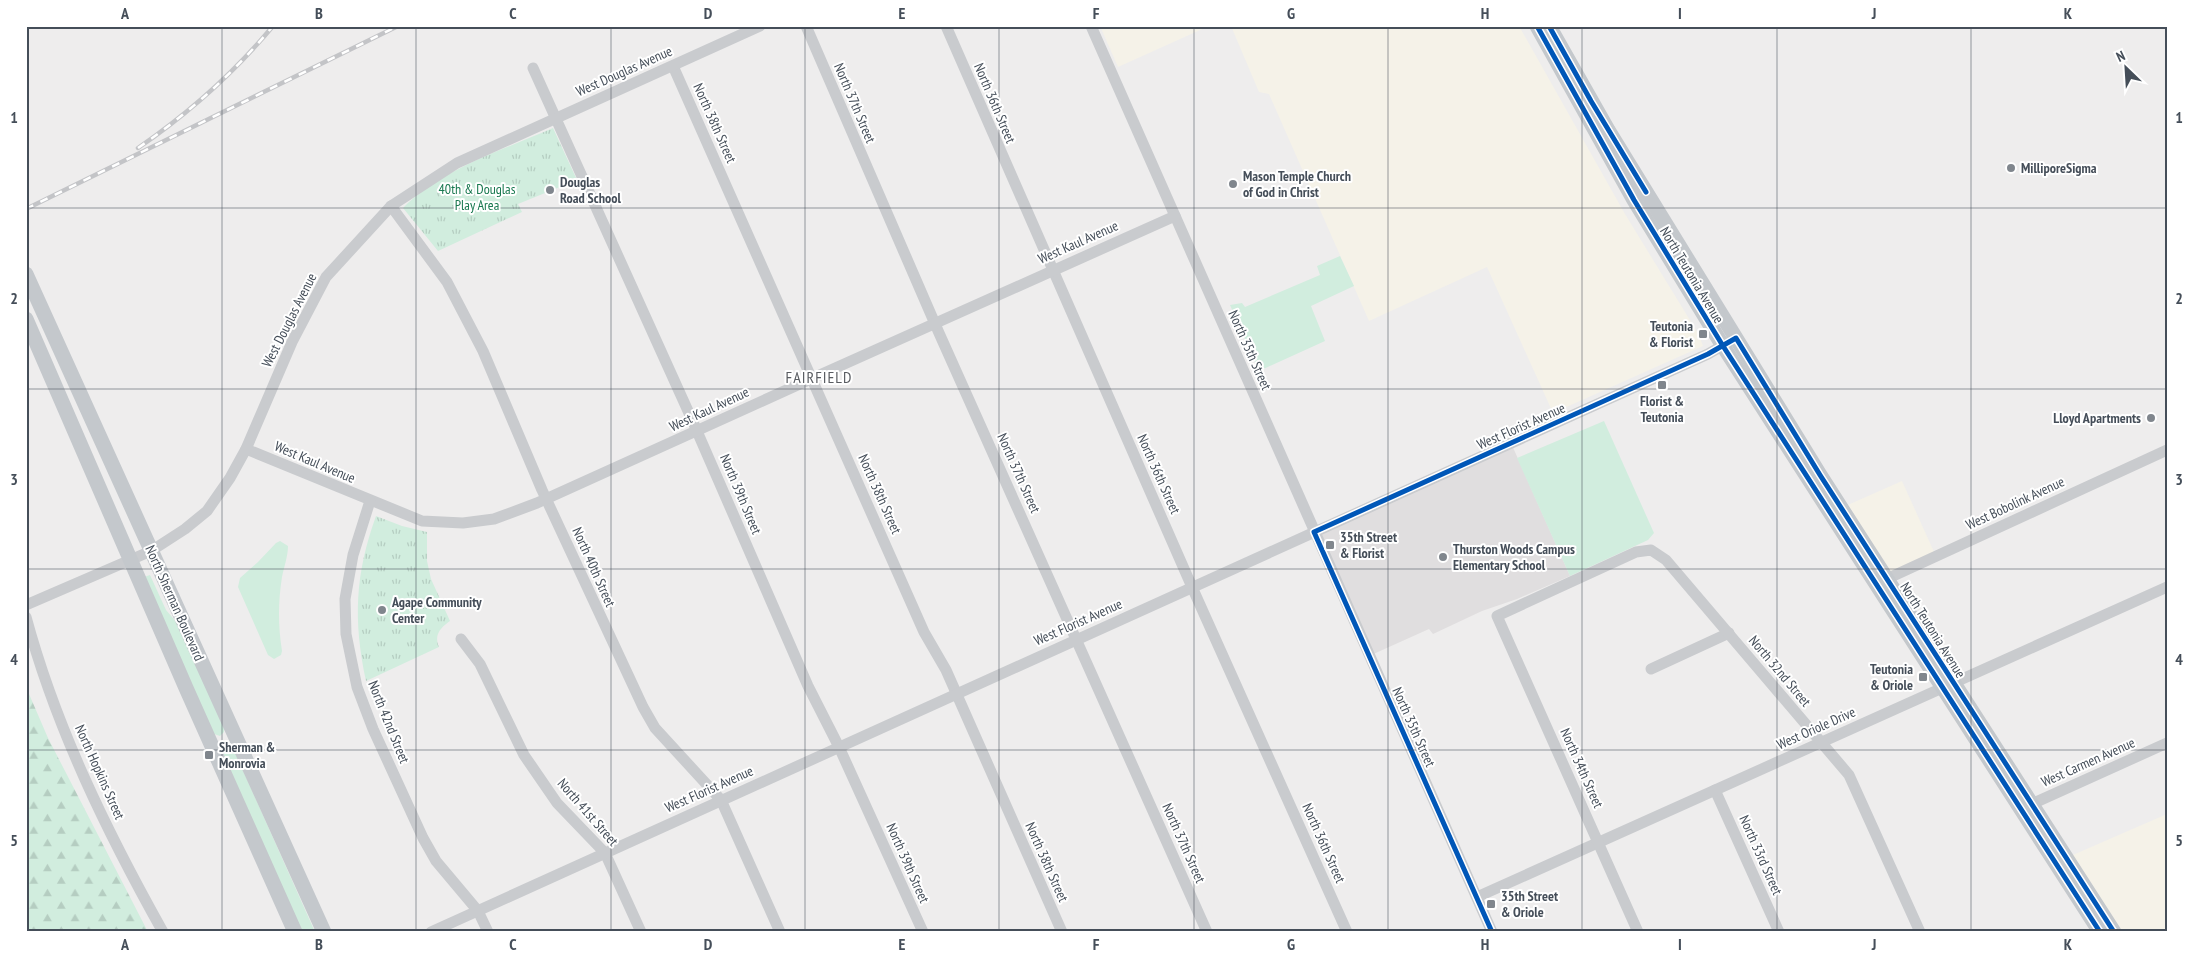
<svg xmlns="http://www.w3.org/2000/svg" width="2193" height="958" font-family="'PT Sans Narrow',sans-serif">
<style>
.commercial{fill:#f5f2e8}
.education{fill:#e0dedf}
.grass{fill:#d1edde}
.forest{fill:url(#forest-firs)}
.park{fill:url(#park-tufts)}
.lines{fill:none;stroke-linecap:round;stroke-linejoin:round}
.minor{stroke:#c9cbce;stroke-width:11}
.major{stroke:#c4c8cc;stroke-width:15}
.rail-casing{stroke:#c3c4c7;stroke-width:4.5}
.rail{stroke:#fff;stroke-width:2.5;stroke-dasharray:8;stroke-linecap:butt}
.cycleway-casing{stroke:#fff;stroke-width:8}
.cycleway{stroke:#0057b8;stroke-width:5}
.grid{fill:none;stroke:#454e59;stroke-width:1;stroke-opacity:0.55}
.poi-dot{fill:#80868d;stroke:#fff;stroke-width:2}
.labels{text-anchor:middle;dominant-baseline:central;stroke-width:4;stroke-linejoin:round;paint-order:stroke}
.street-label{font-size:14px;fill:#454e59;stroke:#fff}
.poi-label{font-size:14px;font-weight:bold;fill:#454e59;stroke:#fff;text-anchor:start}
.park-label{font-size:14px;fill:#18784f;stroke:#fff}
.quarter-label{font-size:16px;letter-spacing:1px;fill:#595c61;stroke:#fff}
.neatline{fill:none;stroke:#454e59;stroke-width:2}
.grid-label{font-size:16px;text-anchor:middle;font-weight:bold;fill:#454e59}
</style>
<defs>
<pattern id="forest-firs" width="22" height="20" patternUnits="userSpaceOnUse" patternTransform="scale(1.25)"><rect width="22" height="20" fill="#d1edde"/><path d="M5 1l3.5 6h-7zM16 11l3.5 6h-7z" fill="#b5cdc1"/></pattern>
<pattern id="park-tufts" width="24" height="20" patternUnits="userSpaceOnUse" patternTransform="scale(1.25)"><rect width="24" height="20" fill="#d1edde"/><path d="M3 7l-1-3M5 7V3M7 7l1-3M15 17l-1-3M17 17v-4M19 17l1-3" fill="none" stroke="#b5cdc1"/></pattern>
</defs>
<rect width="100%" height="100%" fill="#eeeded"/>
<!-- commercial -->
<g class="commercial">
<polygon points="1100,26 1209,26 1118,67"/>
<polygon points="1231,26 1519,26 1625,214 1699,335 1703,346 1553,413 1487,267 1369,321 1269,94 1259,92"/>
<polygon points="1902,481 1935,554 1887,578 1841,508"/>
<polygon points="2167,814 2167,932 2114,932 2066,858"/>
</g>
<!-- education -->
<polygon class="education" points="1511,443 1570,576 1517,599 1482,611 1433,634 1429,629 1369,656 1314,532"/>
<!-- grass -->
<g class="grass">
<polygon points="1340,256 1354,286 1311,306 1325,341 1259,371 1230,305 1242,303 1245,307 1320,275 1317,266"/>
<polygon points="1604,421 1654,533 1648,540 1570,576 1517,458"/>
<path d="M280,541L288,546C288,556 284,567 282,577C278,602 278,626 282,651L281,655L274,659L268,655L238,587L240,578L258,562L276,543Z"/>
<polygon points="150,575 166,610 177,623 224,728 224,732 220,736 214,734 144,577"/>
<polygon points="231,747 233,748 315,932 302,932 223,754 222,751"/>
</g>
<!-- forest -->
<polygon class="forest" points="26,687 48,738 148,932 26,932"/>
<!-- park -->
<g class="park">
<path d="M553,128L577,180L518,204L522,212L438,251L403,208C443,168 503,150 553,128Z"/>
<path d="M376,516L402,526L427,532V561L431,579L450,621C440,628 434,635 439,647L366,681C353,620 355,574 376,516Z"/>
</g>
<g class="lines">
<!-- minor -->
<g class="minor">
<polyline points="806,26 939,333 1207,932"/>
<polyline points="946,26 1192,587 1347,932"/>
<polyline points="1091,26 1492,932"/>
<polyline points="673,66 924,632 946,670 1062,932"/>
<polyline points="533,68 693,422 808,686 839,747 923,932"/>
<polyline points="391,206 447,282 483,351 542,490 643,707 655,728 721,800 780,932"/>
<polyline points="246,449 422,521 463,523 494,519 537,503 813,378 1175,216"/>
<polyline points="370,501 353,555 345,599 346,634 357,687 373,729 423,838 436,861 478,911 488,932"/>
<polyline points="1880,582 2167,450"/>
<polyline points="26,605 151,551 185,529 207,511 230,478 246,449 292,342 326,277 391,206 457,163 760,26"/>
<path d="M26,617C56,728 107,832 163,932"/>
<polyline points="461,639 480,664 524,755 557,803 605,853 641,932"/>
<polyline points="1651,669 1729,633"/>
<polyline points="1715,790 1779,932"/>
<polyline points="2025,807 2167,743"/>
<polyline points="1477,897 2167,587"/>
<polyline points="431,932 1708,354 1729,342"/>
<polyline points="1638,932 1497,616 1636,552 1651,550 1666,560 1849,775 1920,932"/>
</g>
<!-- major -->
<g class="major">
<polyline points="1537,26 1634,200 1723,346 2100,932"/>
<polyline points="1549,26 1608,130 1820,475 2114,932"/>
<polyline points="26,274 324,932"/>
<polyline points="26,319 186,688 295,932"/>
</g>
<!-- rail casing -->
<g class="rail-casing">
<g id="rail">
<path d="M138,148C189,113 233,74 273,26"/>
<polyline points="26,209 398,26"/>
</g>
</g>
<!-- rail -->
<use href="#rail" class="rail"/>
<!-- cycleway casing -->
<g class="cycleway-casing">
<g id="cycleway">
<polyline points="1537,26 1634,200 1723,346 2100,932"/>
<polyline points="1549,26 1591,101 1646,192"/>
<polyline points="1492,932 1314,532 1708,354 1736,338 1820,475 2114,932"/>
</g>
</g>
<!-- cycleway -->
<use href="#cycleway" class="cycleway"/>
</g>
<!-- grid -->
<path class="grid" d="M222,26V932M416,26V932M611,26V932M805,26V932M999,26V932M1194,26V932M1388,26V932M1582,26V932M1777,26V932M1971,26V932M26,208H2167M26,389H2167M26,569H2167M26,750H2167"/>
<!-- markers -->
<g class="poi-dot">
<circle cx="2011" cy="168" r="5"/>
<circle cx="1233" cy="184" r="5"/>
<circle cx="550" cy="190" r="5"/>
<rect x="1698" y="329" width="10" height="10" rx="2.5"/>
<rect x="1657" y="380" width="10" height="10" rx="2.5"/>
<circle cx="2151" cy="418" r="5"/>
<rect x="1325" y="540" width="10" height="10" rx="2.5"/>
<circle cx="1443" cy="557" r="5"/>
<circle cx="382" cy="610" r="5"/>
<rect x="1918" y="672" width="10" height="10" rx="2.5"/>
<rect x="204" y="750" width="10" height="10" rx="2.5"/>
<rect x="1486" y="899" width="10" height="10" rx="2.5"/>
</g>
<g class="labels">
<!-- street labels -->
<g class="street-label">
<text transform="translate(624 71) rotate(-24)">West Douglas Avenue</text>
<text transform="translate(855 103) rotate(67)">North 37th Street</text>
<text transform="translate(995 103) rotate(67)">North 36th Street</text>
<text transform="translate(715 123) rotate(66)">North 38th Street</text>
<text transform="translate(1078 242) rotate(-24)">West Kaul Avenue</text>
<text transform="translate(1692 275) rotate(59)">North Teutonia Avenue</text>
<text transform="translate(289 320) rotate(-63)">West Douglas Avenue</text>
<text transform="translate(1250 350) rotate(66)">North 35th Street</text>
<text transform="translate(709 409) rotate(-25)">West Kaul Avenue</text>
<text transform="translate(1521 426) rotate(-24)">West Florist Avenue</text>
<text transform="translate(315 462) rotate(23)">West Kaul Avenue</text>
<text transform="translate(1019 473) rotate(66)">North 37th Street</text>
<text transform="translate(1159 474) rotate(66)">North 36th Street</text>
<text transform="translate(741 494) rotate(67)">North 39th Street</text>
<text transform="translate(880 494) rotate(66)">North 38th Street</text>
<text transform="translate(2015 503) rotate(-25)">West Bobolink Avenue</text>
<text transform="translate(594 567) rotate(66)">North 40th Street</text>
<text transform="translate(175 603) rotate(66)">North Sherman Boulevard</text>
<text transform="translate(1078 622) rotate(-24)">West Florist Avenue</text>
<text transform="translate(1933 630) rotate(58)">North Teutonia Avenue</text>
<text transform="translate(1780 671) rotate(50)">North 32nd Street</text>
<text transform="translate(389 722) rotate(68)">North 42nd Street</text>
<text transform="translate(1414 727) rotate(66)">North 35th Street</text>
<text transform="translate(1816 728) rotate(-24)">West Oriole Drive</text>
<text transform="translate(2088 762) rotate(-24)">West Carmen Avenue</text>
<text transform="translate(1582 768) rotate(66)">North 34th Street</text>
<text transform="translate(100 772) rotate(66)">North Hopkins Street</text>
<text transform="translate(709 789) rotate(-24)">West Florist Avenue</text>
<text transform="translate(588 812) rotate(49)">North 41st Street</text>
<text transform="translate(1184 843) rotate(66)">North 37th Street</text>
<text transform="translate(1324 843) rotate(66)">North 36th Street</text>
<text transform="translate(1761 855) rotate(66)">North 33rd Street</text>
<text transform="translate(1047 862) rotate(66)">North 38th Street</text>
<text transform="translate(908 863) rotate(66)">North 39th Street</text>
</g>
<!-- poi labels -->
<g class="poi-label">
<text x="2021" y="168">MilliporeSigma</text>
<text x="1243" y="176">Mason Temple Church<tspan x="1243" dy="16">of God in Christ</tspan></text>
<text x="560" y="182">Douglas<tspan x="560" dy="16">Road School</tspan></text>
<text x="1693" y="326" text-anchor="end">Teutonia<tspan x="1693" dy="16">&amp; Florist</tspan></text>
<text x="1662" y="401" text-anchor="middle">Florist &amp;<tspan x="1662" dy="16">Teutonia</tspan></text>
<text x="2141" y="418" text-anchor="end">Lloyd Apartments</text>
<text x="1340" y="537">35th Street<tspan x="1340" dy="16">&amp; Florist</tspan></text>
<text x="1453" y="549">Thurston Woods Campus<tspan x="1453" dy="16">Elementary School</tspan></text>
<text x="392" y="602">Agape Community<tspan x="392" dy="16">Center</tspan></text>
<text x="1913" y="669" text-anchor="end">Teutonia<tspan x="1913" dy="16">&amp; Oriole</tspan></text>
<text x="219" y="747">Sherman &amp;<tspan x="219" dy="16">Monrovia</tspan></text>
<text x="1501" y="896">35th Street<tspan x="1501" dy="16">&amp; Oriole</tspan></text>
</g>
<!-- park labels -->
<g class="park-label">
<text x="477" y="189">40th &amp; Douglas<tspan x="477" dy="16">Play Area</tspan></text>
</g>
<!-- quarter labels -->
<g class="quarter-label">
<text x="819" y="377">FAIRFIELD</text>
</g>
</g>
<!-- border -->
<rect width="2193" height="958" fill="none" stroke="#ffffff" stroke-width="55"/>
<!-- north arrow -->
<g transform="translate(2126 68) rotate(335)" stroke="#ffffff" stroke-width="4" paint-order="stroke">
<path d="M0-4L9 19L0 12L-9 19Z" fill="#454e59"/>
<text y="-8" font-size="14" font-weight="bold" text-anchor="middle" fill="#454e59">N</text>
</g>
<rect x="28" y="28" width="2138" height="902" class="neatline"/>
<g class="grid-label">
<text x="125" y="19">A</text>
<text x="319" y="19">B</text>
<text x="513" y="19">C</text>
<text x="708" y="19">D</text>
<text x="902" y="19">E</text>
<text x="1096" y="19">F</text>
<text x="1291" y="19">G</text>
<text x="1485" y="19">H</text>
<text x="1680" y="19">I</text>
<text x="1874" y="19">J</text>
<text x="2068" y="19">K</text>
<text x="14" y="123">1</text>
<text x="2179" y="123">1</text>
<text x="14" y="304">2</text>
<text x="2179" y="304">2</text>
<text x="14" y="485">3</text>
<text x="2179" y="485">3</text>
<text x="14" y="665">4</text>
<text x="2179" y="665">4</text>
<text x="14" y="846">5</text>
<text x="2179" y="846">5</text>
<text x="125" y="950">A</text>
<text x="319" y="950">B</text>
<text x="513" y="950">C</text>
<text x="708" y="950">D</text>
<text x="902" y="950">E</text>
<text x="1096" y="950">F</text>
<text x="1291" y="950">G</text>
<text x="1485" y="950">H</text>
<text x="1680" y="950">I</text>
<text x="1874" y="950">J</text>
<text x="2068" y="950">K</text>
</g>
</svg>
